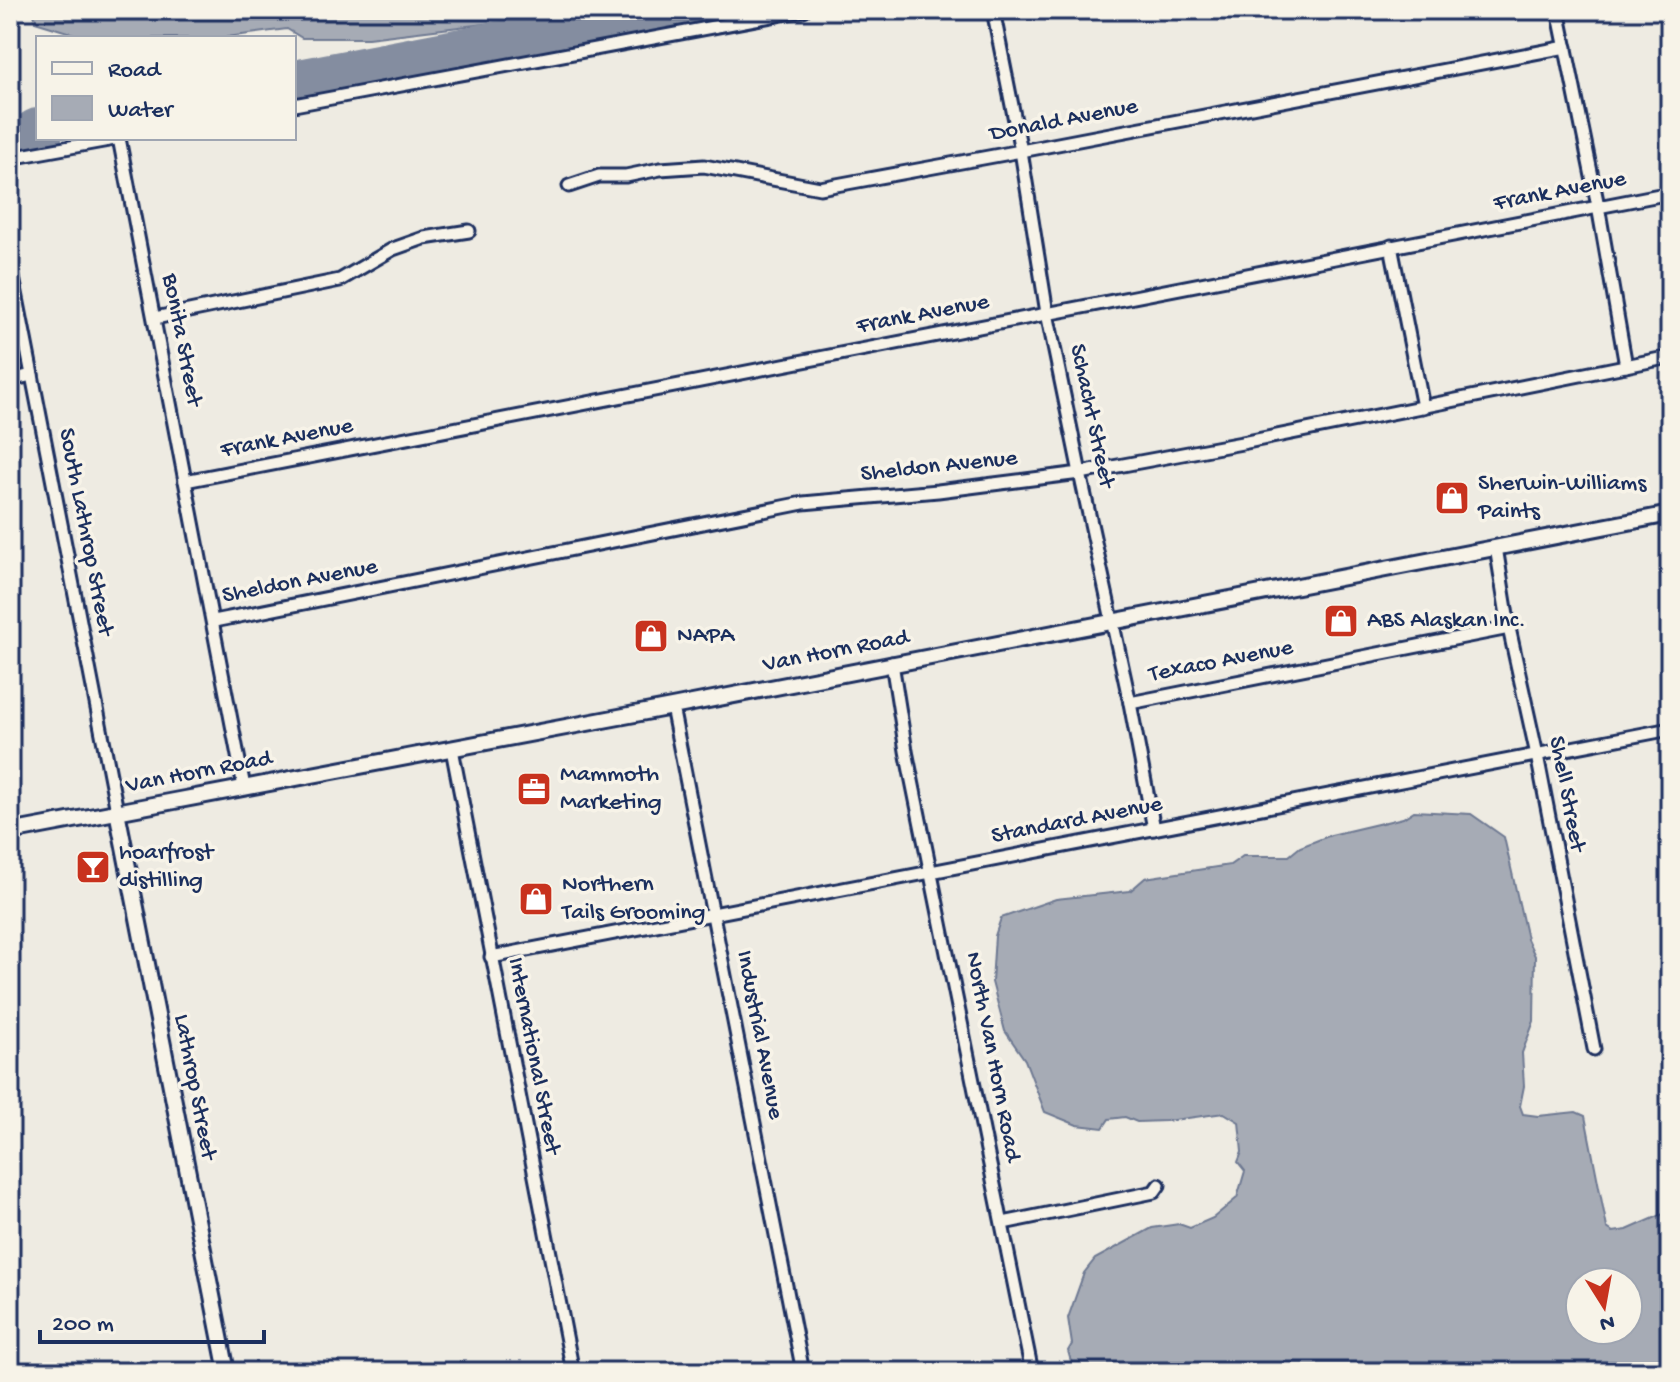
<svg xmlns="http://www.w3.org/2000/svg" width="1680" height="1382" font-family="'Gochi Hand',sans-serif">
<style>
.water{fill:#a6abb5;stroke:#6e7992;stroke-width:2;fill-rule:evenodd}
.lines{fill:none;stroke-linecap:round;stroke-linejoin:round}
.runway{stroke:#848da0;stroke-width:50}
.minor-casing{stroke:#1b2f5e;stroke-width:17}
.major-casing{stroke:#1b2f5e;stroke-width:20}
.minor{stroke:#f7f3e8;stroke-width:11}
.major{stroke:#f7f3e8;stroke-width:14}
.labels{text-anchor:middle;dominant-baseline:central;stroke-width:7;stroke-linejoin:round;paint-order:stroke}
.street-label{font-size:24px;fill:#1b2f5e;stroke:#f7f3e8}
.poi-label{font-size:24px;fill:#1b2f5e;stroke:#f7f3e8;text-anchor:start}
</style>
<rect width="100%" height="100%" fill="#eeebe2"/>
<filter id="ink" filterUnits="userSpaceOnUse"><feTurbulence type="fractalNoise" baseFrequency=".0125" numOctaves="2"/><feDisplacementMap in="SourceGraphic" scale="16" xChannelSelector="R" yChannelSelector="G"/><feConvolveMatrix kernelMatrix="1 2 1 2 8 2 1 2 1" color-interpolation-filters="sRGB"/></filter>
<g filter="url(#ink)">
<!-- water -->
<g class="water">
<polygon points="34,10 547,10 534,18 368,38 302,38 287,29 219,38 87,38 35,22"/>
<path d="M1414,811L1471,814L1504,837L1527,939L1535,956L1534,1021L1522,1053L1524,1086L1520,1106L1523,1114L1538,1116L1576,1112L1585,1116L1607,1228L1613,1232L1627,1230L1670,1211V1372H1074L1068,1351L1072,1344L1068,1318L1084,1273L1095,1259L1152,1228L1179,1224L1190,1228L1213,1218L1237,1198L1245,1171L1238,1162L1242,1152L1239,1122L1224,1113L1166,1121L1137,1122L1125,1117L1109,1119L1103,1128L1077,1125L1045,1112L1025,1060L1005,1031L992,982L995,936L1001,918L1056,899L1130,891L1145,878L1230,865L1243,856H1289L1300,847L1331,835L1403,818ZM1580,1282H1628V1330H1580Z"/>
</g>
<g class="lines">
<!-- runway -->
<g class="runway">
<polyline points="294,85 688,10"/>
<polyline points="36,134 38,133"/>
</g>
<!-- minor casing -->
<g class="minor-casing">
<g id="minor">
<polyline points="993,10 1021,151 1047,313 1080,473 1130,703 1154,829"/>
<polyline points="1558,10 1598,206 1626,366"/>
<polyline points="294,105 804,10"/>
<polyline points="119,138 244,787"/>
<polyline points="10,158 120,138"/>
<polyline points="569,186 599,176 626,176 660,169 704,166 820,188 1021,151 1566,47"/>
<polyline points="1391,246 1423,407"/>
<polyline points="10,262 117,811"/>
<polyline points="155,318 340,280 393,249 424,238 469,231"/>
<polyline points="10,380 32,375"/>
<polyline points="185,481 1670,193"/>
<polyline points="1496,547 1509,628 1537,755 1594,1049"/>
<polyline points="214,621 803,503 938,491 1080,473 1242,443 1670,357"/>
<polyline points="892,663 906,751 1032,1372"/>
<polyline points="1130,703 1509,628"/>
<polyline points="672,707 803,1372"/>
<polyline points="452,749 573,1372"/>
<polyline points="491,957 1670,729"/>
<polyline points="1003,1223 1154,1192 1159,1185"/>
</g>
</g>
<!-- major casing -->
<g class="major-casing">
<g id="major">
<polyline points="117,811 227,1372"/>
<polyline points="10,832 672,707 1670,514"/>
</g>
</g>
<!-- minor -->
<use href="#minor" class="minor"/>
<!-- major -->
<use href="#major" class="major"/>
</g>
</g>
<!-- icons -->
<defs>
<g id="shop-square" transform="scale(1.8)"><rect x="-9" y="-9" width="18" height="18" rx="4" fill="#c8321e" stroke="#f7f3e8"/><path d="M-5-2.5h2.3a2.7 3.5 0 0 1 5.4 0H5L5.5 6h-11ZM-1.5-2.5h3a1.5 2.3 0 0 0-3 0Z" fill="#fff"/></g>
<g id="office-square" transform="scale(1.8)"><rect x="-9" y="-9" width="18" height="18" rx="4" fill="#c8321e" stroke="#f7f3e8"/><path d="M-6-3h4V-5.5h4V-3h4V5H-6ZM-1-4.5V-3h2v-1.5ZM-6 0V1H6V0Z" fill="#fff"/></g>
<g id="bar-square" transform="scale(1.8)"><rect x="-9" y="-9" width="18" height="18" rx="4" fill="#c8321e" stroke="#f7f3e8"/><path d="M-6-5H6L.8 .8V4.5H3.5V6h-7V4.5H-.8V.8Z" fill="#fff"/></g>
</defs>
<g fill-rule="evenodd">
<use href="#shop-square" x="1452" y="498"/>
<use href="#shop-square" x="1341" y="621"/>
<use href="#shop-square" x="651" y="636"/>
<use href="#office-square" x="534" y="789"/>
<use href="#bar-square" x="93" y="867"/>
<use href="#shop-square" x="536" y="899"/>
</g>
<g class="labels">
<!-- street labels -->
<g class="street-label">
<text transform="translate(1064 121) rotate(-11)">Donald Avenue</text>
<text transform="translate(1560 192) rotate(-11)">Frank Avenue</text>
<text transform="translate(923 315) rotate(-11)">Frank Avenue</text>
<text transform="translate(181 340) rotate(79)">Bonita Street</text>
<text transform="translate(1091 416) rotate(78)">Schacht Street</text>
<text transform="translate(287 439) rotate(-11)">Frank Avenue</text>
<text transform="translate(939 467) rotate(-6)">Sheldon Avenue</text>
<text transform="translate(85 532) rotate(79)">South Lathrop Street</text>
<text transform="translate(300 582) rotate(-11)">Sheldon Avenue</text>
<text transform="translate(836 652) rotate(-11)">Van Horn Road</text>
<text transform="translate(1221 662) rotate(-11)">Texaco Avenue</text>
<text transform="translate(199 773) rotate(-11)">Van Horn Road</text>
<text transform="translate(1566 794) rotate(79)">Shell Street</text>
<text transform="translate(1077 821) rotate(-11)">Standard Avenue</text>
<text transform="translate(759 1035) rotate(79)">Industrial Avenue</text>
<text transform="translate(533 1056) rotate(79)">International Street</text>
<text transform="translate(992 1057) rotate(79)">North Van Horn Road</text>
<text transform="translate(194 1087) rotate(79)">Lathrop Street</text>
</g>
<!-- poi labels -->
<g class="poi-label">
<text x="1478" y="484">Sherwin-Williams<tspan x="1478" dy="28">Paints</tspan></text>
<text x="1367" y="621">ABS Alaskan Inc.</text>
<text x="677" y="636">NAPA</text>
<text x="560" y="775">Mammoth<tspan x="560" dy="28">Marketing</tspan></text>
<text x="119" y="853">hoarfrost<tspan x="119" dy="28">distilling</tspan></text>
<text x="562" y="885">Northern<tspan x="562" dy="28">Tails Grooming</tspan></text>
</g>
</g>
<!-- margin -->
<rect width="1680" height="1382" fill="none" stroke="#f7f3e8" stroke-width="40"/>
<rect x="20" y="20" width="1640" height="1342" fill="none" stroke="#1b2f5e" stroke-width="3" filter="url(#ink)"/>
<!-- legend -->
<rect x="36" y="36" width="260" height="104" fill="#f7f3e8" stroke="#9fa5b1" stroke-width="2"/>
<rect x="52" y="62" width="40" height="12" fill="#f7f3e8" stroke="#9fa5b1" stroke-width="2"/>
<text x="108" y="76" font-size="24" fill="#1b2f5e">Road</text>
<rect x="52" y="96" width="40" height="24" fill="#a6abb5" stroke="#9fa5b1" stroke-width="2"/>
<text x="108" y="116" font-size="24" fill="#1b2f5e">Water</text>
<!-- north arrow -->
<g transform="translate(1604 1306) rotate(169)"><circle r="38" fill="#f7f3e8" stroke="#9fa5b1" stroke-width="2"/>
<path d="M0-6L14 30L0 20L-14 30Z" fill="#c8321e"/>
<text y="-12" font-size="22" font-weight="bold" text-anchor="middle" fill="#1b2f5e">N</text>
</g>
<!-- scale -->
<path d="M40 1330v12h224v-12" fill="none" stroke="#1b2f5e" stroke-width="4"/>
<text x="52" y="1330" font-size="24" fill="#1b2f5e" stroke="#f7f3e8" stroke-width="6" paint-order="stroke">200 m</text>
</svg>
